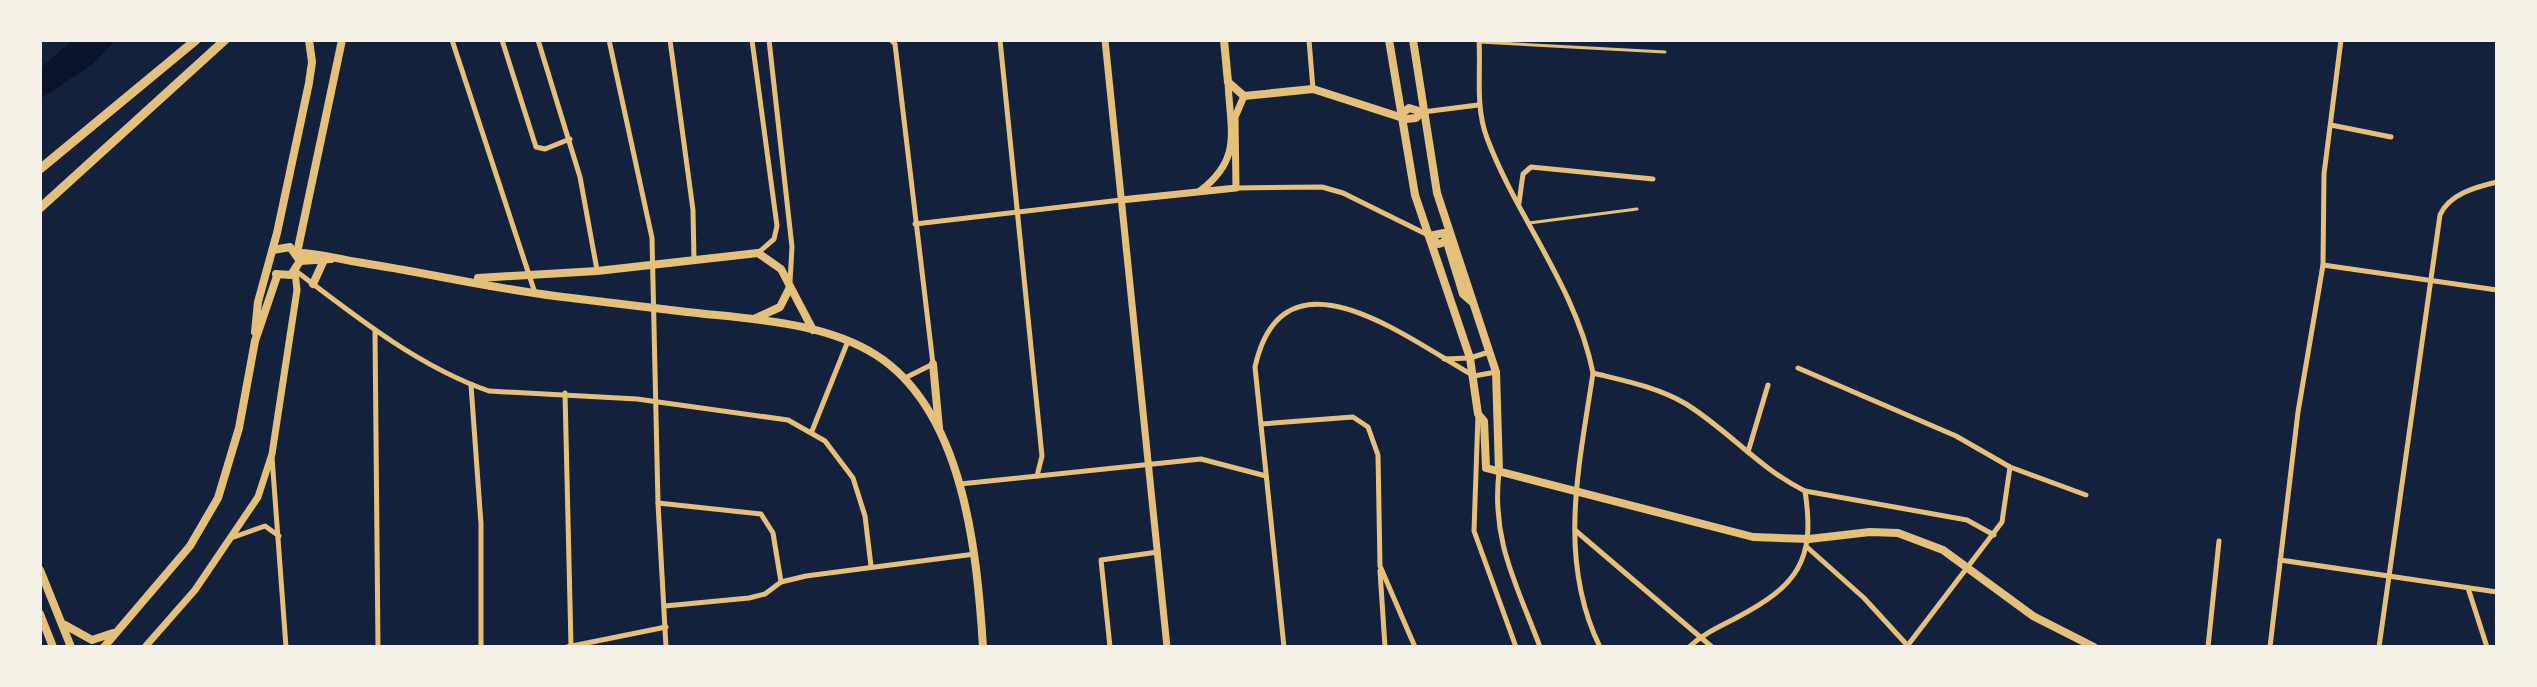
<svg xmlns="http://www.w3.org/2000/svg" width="2537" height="687" font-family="'Sofia Sans Condensed',sans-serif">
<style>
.water{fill:#0b132b}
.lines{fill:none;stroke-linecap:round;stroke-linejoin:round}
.service{stroke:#e5c07b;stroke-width:3}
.minor{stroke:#e5c07b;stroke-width:5}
.tertiary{stroke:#e5c07b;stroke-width:7}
.secondary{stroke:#e5c07b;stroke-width:8}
.trunk{stroke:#e5c07b;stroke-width:9}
</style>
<rect width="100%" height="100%" fill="#14213d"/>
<!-- water -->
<polygon class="water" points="73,40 116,40 93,64 40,99 40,68"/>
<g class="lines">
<!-- service -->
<g class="service">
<polyline points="1479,42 1665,52"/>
<polyline points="1529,223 1637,209"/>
</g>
<!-- minor -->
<g class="minor">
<polyline points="452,40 535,293"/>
<polyline points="502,40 536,147 545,149 570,139"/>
<polyline points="538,40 580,177 597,270"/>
<polyline points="609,40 652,238 658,503 666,647"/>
<polyline points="670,40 693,210 694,260"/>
<polyline points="752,40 777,226 774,239 758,253"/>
<polyline points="769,40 792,247 790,282"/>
<polyline points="891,40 895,44 933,364 905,378"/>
<polyline points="1000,40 1042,456 1037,476"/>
<polyline points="1309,40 1313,89"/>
<path d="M1479,40C1481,73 1475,106 1487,138C1517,218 1576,287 1593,373C1625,381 1657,387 1686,404C1728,430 1760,469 1805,491L1967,520L1994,535"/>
<polyline points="1423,112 1478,105"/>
<polyline points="2331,125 2391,137"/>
<polyline points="1236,188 1322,187 1343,193 1428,235"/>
<polyline points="1519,203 1523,174 1531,167 1653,179"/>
<polyline points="915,224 1121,200"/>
<polyline points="2323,265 2497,290"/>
<path d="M296,271C355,316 419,367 489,391L637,399L788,420L825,441L853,478L865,516L871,566"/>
<polyline points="375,331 378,647"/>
<polyline points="1444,359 1470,358 1489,352"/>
<polyline points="1798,368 1956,436 2010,467 2086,495"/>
<path d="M1593,373C1579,467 1557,559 1600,647"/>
<polyline points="471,385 481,524 481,647"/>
<polyline points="565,393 571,646"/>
<polyline points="1478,415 1474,531 1516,647"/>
<polyline points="1261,424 1353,417 1368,427 1378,455 1380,566 1415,647"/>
<polyline points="812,431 848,341"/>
<polyline points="1748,452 1768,385"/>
<polyline points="272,457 286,647"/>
<path d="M1499,472C1491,541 1517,585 1540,647"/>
<polyline points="960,484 1201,459 1266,476"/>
<polyline points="658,503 761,514 773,533 781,582"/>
<polyline points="1576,531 1712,647"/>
<polyline points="234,537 265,526 279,536"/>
<polyline points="1808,548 1864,598 1908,646"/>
<polyline points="2280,560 2497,592"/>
<polyline points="1380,571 1385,647"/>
<polyline points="2468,588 2487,647"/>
<polyline points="665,606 749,598 765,594 781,582 806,576 975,554"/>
<polyline points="1908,645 2002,522 2010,467"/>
<polyline points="567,647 666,627"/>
<polyline points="1110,647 1101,560 1158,552"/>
<path d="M1284,647L1255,367C1283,240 1408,339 1474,376L1496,372"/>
<path d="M1689,647C1703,634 1719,627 1736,618C1797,586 1816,561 1805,491"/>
<polyline points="2208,647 2219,541"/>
<polyline points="2270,647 2298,412 2323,265 2324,174 2341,40"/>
<path d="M2379,647L2440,215C2449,194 2476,187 2497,182"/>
</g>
<!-- tertiary -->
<g class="tertiary">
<polyline points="1105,40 1167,647"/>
<path d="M1200,191C1243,158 1230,131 1228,82"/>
<polyline points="1121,200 1236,188 1235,117 1244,96"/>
<polyline points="145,647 195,590 258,497 272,454 297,290 295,272"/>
</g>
<!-- secondary -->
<g class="secondary">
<polyline points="1224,40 1228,82 1244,96 1313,89 1406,119 1416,118 1422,112"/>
<polyline points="1389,40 1415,195 1470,358 1478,414 1484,421 1486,468 1753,537 1809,539 1870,532 1898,533 1943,550 2033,616 2094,647"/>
<polyline points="1413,40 1437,193 1496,372 1499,471"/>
<polyline points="1399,116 1409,108 1422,112"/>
<path d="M1450,235C1446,240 1444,243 1438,244L1429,236L1444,233L1446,239L1463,294L1471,301"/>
<polyline points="273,250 290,247 300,261 291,275 276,274"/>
<path d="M297,253C320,253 341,260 363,263C427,273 491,288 555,296C599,301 643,307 687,312C748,319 823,321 876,355C964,411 977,553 983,647"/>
<polyline points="297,253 342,40"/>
<polyline points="300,261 331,259"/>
<polyline points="478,278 597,271 758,253 781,269 813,330"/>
<polyline points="313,284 324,260"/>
<polyline points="754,319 780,307 790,287"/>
<polyline points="255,332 258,302 277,233 309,83 312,62 309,40"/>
<polyline points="933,364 939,428"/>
<polyline points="40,570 71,647"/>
<polyline points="40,614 53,647"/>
<polyline points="65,625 92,640 113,633"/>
<polyline points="104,647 190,546 218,498 239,428 255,341 277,276"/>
</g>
<!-- trunk -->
<g class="trunk">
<polyline points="40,169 196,40"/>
<polyline points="40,208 225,40"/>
</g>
</g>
<!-- border -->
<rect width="2537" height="687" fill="none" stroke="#f6f1e7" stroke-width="84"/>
</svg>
